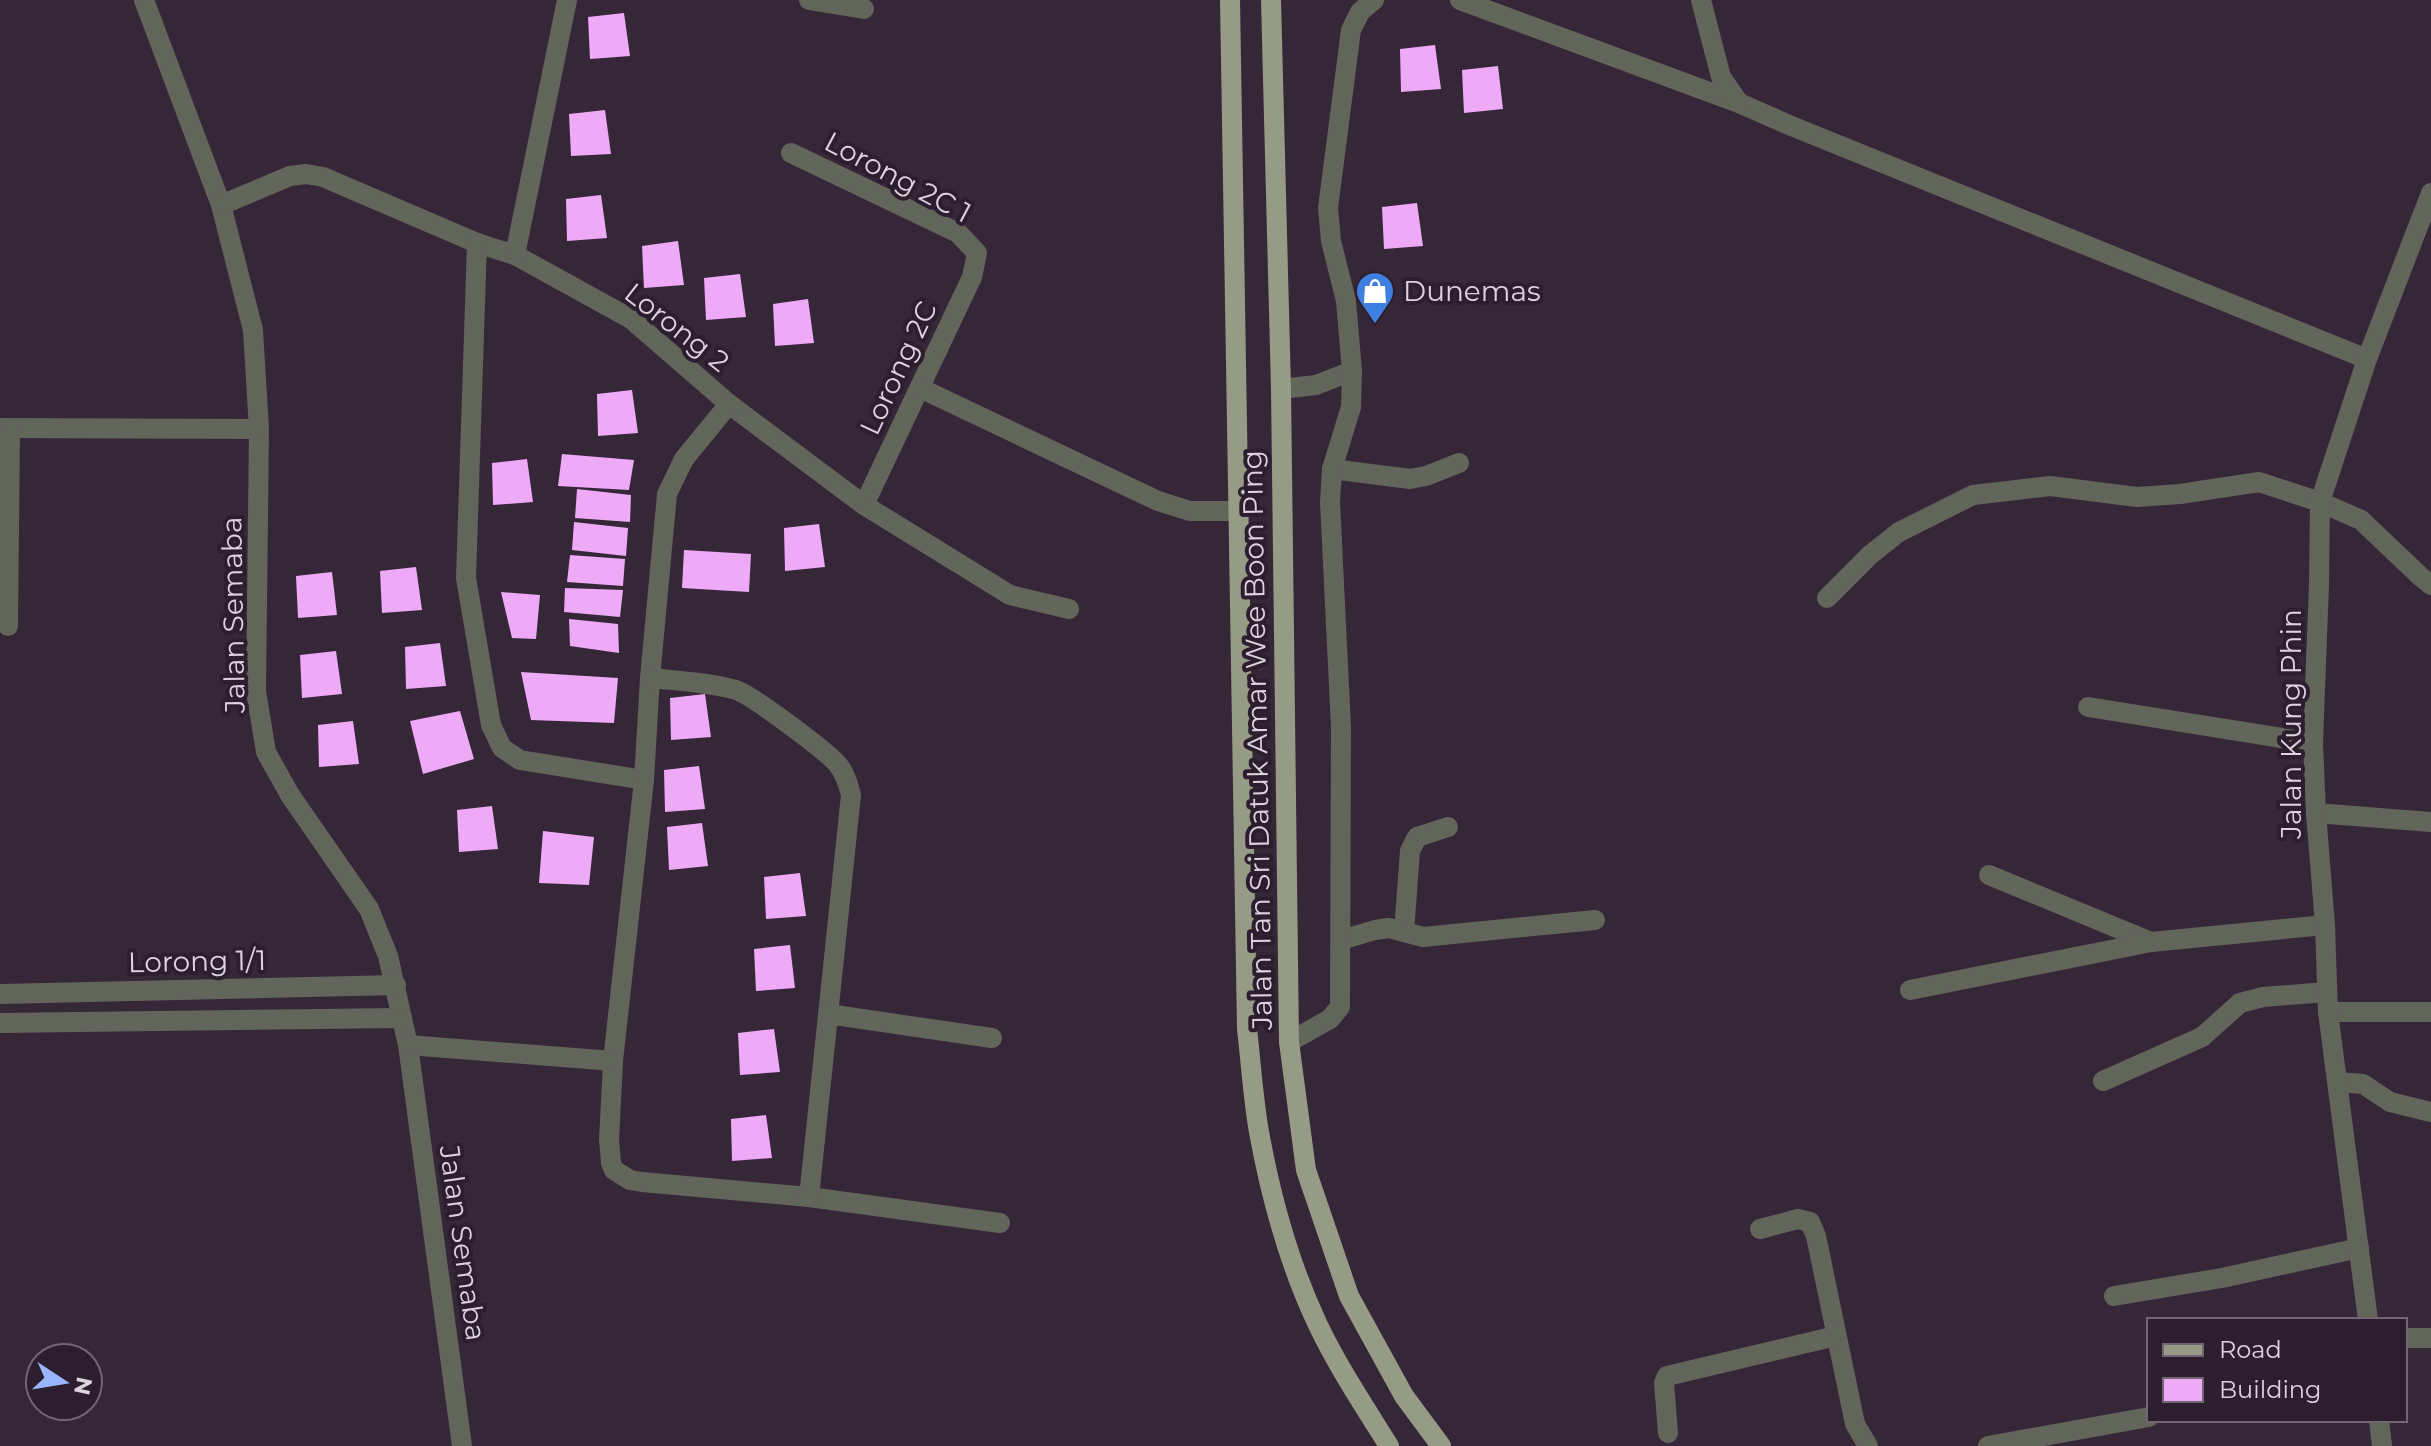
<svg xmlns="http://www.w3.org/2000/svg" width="2431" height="1446" font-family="Montserrat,sans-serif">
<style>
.building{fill:#eea9f7}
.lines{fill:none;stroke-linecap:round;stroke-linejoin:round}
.minor{stroke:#62655a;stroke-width:20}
.major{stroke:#959b85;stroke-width:20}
.labels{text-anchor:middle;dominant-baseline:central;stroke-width:8;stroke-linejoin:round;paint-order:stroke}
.street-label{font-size:28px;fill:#dcd3de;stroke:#2c1e2e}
.poi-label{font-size:28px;fill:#dcd3de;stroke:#2c1e2e;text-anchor:start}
</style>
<rect width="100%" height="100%" fill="#362738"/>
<!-- building -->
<g class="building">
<polygon points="624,13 630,56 590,59 588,17"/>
<polygon points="1435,45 1441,89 1401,92 1400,49"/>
<polygon points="1498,66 1503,109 1464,113 1462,70"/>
<polygon points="605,110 611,154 571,156 569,114"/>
<polygon points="601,195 607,238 567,241 566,199"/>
<polygon points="1417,203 1423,246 1384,249 1382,207"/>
<polygon points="678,241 684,285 644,288 642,246"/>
<polygon points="740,274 746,317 706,320 704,278"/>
<polygon points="808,299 814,343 775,346 773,304"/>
<polygon points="632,390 638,433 598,436 597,394"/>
<polygon points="562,454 634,460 629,490 558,486"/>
<polygon points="527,459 533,502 493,505 492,463"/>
<polygon points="577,489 631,495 630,522 575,518"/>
<polygon points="574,522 628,528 626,556 572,550"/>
<polygon points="819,524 825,567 785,571 784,528"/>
<polygon points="684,550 751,554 749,592 682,588"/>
<polygon points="570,555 625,559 623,586 567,582"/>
<polygon points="416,567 422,610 382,613 380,571"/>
<polygon points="332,572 337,615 298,618 296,576"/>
<polygon points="565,588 623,590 620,617 564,612"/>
<polygon points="501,592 540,595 536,639 512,638"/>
<polygon points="569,619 618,624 619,653 570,646"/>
<polygon points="440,643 446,686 406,689 405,647"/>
<polygon points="336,651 342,694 302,698 300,655"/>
<polygon points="521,672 618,678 614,723 531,720"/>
<polygon points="705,694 711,737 671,740 670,698"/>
<polygon points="460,711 474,759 423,774 410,721"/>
<polygon points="353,721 359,764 319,767 318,725"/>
<polygon points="699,766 705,809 665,812 664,770"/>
<polygon points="492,806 498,849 459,852 457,810"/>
<polygon points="702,823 708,866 669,870 667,827"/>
<polygon points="543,831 594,837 589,885 539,883"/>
<polygon points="800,873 806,916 766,919 764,877"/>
<polygon points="790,945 795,988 756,991 754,949"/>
<polygon points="774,1029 780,1072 740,1075 738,1033"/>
<polygon points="766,1115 772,1158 732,1161 731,1119"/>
</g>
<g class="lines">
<!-- minor -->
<g class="minor">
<polyline points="144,0 221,205 253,330 259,429 256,691 266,752 290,795 369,909 388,956 408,1045 462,1446"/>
<polyline points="809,0 864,9"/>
<polyline points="1460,0 1739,103 1789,125 2367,359"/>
<polyline points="1701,0 1721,77 1739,103"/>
<polyline points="791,153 958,233 977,253 972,277 864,505"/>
<polyline points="221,205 290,176 306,174 323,177 477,243 515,255 631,319 729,404 864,505 1010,595 1069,609"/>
<polyline points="477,243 466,578 491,725 502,748 520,760 644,780"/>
<polyline points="515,255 567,0"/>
<polyline points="920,388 1158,501 1190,511 1240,511"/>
<polyline points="1281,389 1316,385 1352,371"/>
<polyline points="729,404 684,459 667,494 650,678 644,780 613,1061 609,1140 611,1163 614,1170 630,1180 642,1182 809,1197 1000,1223"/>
<polyline points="0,428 259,429"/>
<polyline points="1332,469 1410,479 1426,476 1459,463"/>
<polyline points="1827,598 1870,555 1899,532 1973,495 2050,486 2137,497 2180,494 2259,482 2320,502 2361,520 2421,577 2431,585"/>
<polyline points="8,626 10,429"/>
<path d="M650,678C678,681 708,682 736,690C750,694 831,754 839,766C846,775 848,784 851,795L809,1197"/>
<polyline points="2088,707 2313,743"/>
<polyline points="2316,813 2431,822"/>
<polyline points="1989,875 2151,942"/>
<polyline points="1404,932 1410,851 1417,837 1448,827"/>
<polyline points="1341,940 1375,930 1389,928 1423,937 1595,920"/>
<polyline points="1910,990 2151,942 2325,925"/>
<polyline points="0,994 396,985"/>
<polyline points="2328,1012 2431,1012"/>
<polyline points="828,1014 992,1038"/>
<polyline points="0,1023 402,1018"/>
<polyline points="1289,1042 1330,1019 1340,1007 1341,727 1330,502 1332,469 1351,407 1352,371 1346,301 1331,241 1328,208 1351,30 1360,12 1374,0"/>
<polyline points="408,1045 613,1061"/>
<polyline points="2103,1081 2202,1037 2240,1003 2263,997 2327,992"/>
<polyline points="2338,1082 2363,1084 2390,1102 2431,1112"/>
<polyline points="1760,1229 1798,1219 1810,1222 1816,1236 1855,1424 1868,1446"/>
<polyline points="2114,1296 2222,1278 2359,1248"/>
<polyline points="2368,1320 2328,1012 2325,925 2316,813 2313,743 2319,584 2320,502 2367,359 2431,193"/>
<polyline points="2405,1338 2431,1338"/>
<polyline points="2379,1420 2382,1446"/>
<polyline points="1668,1433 1664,1383 1667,1376 1836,1336"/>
<polyline points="1988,1446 2149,1417"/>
</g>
<!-- major -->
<g class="major">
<path d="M1230,0L1247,1029C1251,1063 1253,1098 1259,1132C1271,1198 1289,1264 1318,1325C1338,1367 1364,1406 1389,1446"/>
<polyline points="1271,0 1281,389 1289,1042 1306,1170 1349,1296 1404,1396 1441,1446"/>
</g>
</g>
<!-- icons -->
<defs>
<g id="shop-pin" transform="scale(2)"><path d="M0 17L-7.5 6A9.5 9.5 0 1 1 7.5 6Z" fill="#3f7fe0" stroke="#2c1e2e"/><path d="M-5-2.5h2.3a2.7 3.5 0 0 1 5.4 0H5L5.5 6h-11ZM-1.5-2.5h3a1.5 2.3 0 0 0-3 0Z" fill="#fff"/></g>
</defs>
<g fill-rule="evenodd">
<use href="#shop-pin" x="1375" y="291"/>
</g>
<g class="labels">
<!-- street labels -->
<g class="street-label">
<text transform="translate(898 177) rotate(28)">Lorong 2C 1</text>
<text transform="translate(677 327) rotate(38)">Lorong 2</text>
<text transform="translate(898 368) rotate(-65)">Lorong 2C</text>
<text transform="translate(233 615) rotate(-91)">Jalan Semaba</text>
<text transform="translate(2291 724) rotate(-90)">Jalan Kung Phin</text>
<text transform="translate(1257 740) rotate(-91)">Jalan Tan Sri Datuk Amar Wee Boon Ping</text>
<text transform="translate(197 961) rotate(-1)">Lorong 1/1</text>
<text transform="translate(463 1243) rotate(82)">Jalan Semaba</text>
</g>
<!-- poi labels -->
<g class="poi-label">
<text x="1403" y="291">Dunemas</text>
</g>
</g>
<!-- legend -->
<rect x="2147" y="1318" width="260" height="104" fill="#2c1e2e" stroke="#726674" stroke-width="2"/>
<rect x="2163" y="1344" width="40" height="12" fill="#959b85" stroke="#726674" stroke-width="2"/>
<text x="2219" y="1358" font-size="24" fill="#dcd3de">Road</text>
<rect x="2163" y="1378" width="40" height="24" fill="#eea9f7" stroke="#726674" stroke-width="2"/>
<text x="2219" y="1398" font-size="24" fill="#dcd3de">Building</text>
<!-- north arrow -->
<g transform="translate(64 1382) rotate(102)"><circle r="38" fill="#2c1e2e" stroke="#726674" stroke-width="2"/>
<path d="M0-6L14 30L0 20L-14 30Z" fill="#99b5fd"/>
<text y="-12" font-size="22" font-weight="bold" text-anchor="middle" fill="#dcd3de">N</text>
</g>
</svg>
